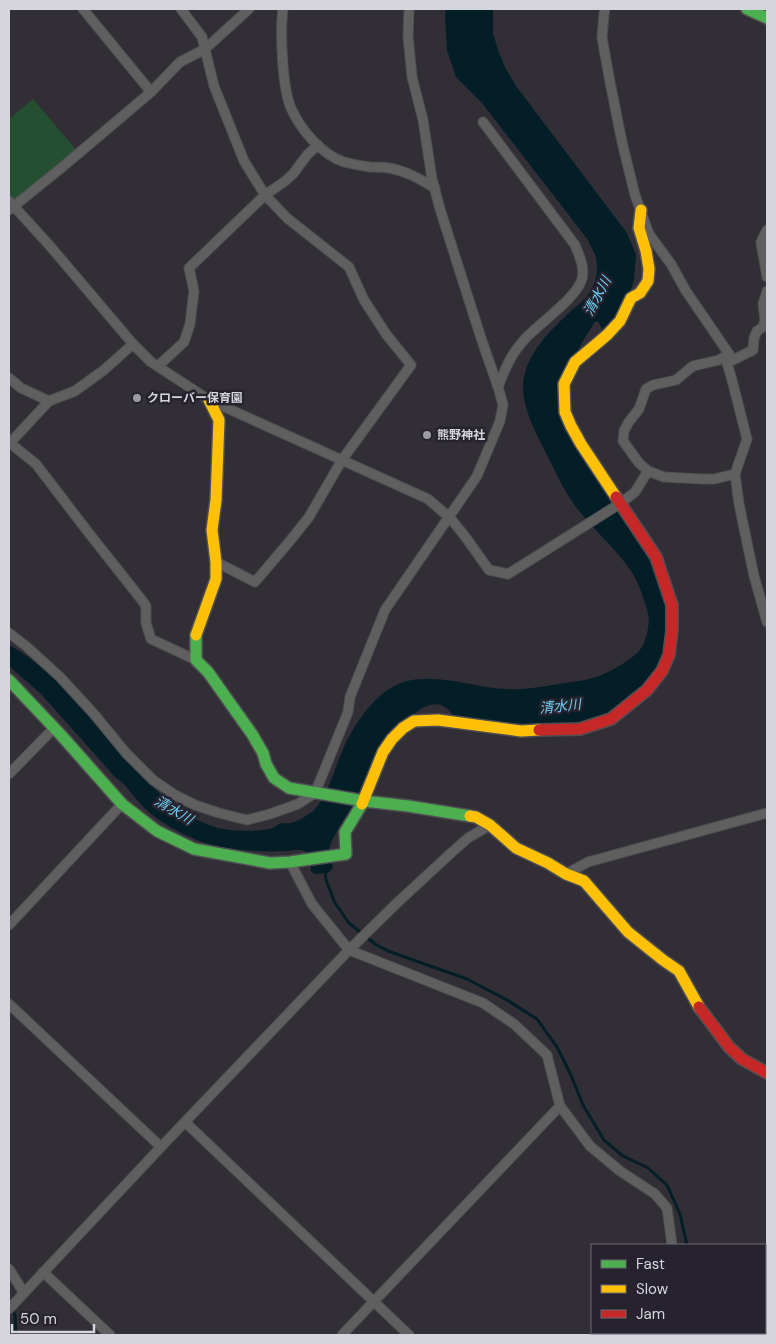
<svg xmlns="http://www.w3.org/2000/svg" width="776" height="1344" font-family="'DM Sans','Noto Sans JP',sans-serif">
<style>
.park{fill:#245031}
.water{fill:#041e27}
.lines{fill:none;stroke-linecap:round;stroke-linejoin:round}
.stream{stroke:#041e27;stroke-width:3}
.river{stroke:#041e27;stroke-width:20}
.street-casing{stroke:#4f4e52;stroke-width:11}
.fast-casing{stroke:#4f4e52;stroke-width:14}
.slow-casing{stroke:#4f4e52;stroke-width:14}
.jam-casing{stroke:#4f4e52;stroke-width:14}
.street{stroke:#605f5f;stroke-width:9}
.fast{stroke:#4caf50;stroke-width:11}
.slow{stroke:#ffc107;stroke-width:11}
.jam{stroke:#c62828;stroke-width:11}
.poi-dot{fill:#9c9aa2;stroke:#26222e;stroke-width:2}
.labels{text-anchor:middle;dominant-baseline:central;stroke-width:5;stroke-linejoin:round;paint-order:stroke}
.poi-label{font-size:12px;font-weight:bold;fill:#d6d4dc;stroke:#26222e;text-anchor:start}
.water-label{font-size:14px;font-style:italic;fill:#6bd0f4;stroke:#26222e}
</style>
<rect width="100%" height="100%" fill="#312f35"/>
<!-- park -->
<polygon class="park" points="33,99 77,151 13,207 9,201 9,119"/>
<!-- water -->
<path class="water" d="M446,9H493V33L498,50L505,67L516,86L627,233L636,255L634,280L627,301L604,333L598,321C577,329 558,344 554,368C552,375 555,385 556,392L561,390L563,413L646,547L664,593L669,620L663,660L652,679L616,710L592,719L572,723L519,725L453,715C430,685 403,726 389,744C383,752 376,759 370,768C362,781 359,797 352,810C346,820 333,834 330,846C329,852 332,862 333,868L328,873L314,874L311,871C310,866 311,857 307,853C303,848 295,850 289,851C268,852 245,851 224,848C200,844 168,828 149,812C136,802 129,786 115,777L41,694L9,666V645C35,659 57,680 77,701C116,744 164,817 223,829C235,831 262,832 273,828C275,827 277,825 279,824C283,822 287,824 291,823C298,821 308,815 313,811C327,798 334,770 341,754C352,726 377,688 407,681C440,673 475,688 508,689C525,690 541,687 558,684C570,682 584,681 596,677C608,673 630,661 639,651C644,645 647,636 648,628C650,618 648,612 645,603C641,591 637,579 629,568C611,543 584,522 568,495C561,484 556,473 550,461C541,443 530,424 525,403C515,365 545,335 570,312C578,305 587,298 592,289C597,280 598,267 596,258C595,252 590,246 588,240L482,103L456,77L447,50L445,15Z"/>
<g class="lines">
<!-- stream -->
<g class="stream">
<polyline points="325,871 326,880 335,903 349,923 375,944 388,951 467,979 507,1000 537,1019 557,1047 570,1073 583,1105 604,1140 623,1156 648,1168 667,1185 680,1214 687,1245"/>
<polyline points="9,1301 15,1315 16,1335"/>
<polyline points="722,1333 723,1335"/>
</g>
<!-- river -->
<polyline class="river" points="548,405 552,384 573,338 590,311"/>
<!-- street casing -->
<g class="street-casing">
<g id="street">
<polyline points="83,9 151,92"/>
<polyline points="181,9 202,37 214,86 244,161 265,195 287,218 349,267 364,300 386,334 411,365 342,460 309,517 289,542 255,582 216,562"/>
<path d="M283,9C280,30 282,88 291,108C300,129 322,155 344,162C352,164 362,166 370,167C377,167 383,167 389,168C406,171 420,179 435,188"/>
<polyline points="605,9 604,14 602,38 610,82 622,142 635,195 649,234 671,264 686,291 729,354 727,363 732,380 747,439 735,474 739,504 754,576 767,622"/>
<path d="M483,122L575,245C579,255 585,267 582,279C576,299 539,323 524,340C511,354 505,369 498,387"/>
<polyline points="9,201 50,246 133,344 151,362 209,400 428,499 450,518 464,535 489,570 508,574 621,503 635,492 648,471 664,477 702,479 714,479 735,474"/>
<polyline points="9,210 60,169 151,92 180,62 205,49 249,9"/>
<polyline points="767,230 761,242 767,277"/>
<polyline points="727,363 753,350 754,338 757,331 763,327 765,320 763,304 767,291"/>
<polyline points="158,366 184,342 190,324 194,291 189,268 265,195 284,182 293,174 307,155 318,145"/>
<polyline points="9,378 21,388 49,401"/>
<polyline points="10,443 36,464 88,532 141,599 146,606 146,623 151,639 196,660"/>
<polyline points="9,444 49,401 75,391 104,370 133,344"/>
<polyline points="648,471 639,463 623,441 624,431 628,423 639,409 646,389 653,385 676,380 693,366 719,360 729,354"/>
<polyline points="9,633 26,646 60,677 94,714 126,753 153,780 175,795 195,805 219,813 247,820 270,814 298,804 315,793 348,712 350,697 385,610 477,476 500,421 503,405 499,390 481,338 440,209 432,179 423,120 412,77 408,36 409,9"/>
<polyline points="9,774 54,728"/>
<polyline points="290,862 312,904 349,950 483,1003 514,1024 547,1055 560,1106 590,1146 620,1171 655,1194 667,1208 672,1245"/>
<polyline points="566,874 588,862 767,813"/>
<polyline points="9,925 122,804"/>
<polyline points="9,1004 161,1147"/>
<polyline points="185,1122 409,1335"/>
<polyline points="9,1269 24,1293"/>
<polyline points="43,1272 110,1335"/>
<polyline points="765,1276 767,1274"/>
<polyline points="9,1309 161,1147 349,950 398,902 451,853 468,838 490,825"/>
<polyline points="342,1335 560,1106"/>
<polyline points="706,1335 709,1333"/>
</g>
</g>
<!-- fast casing -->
<g class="fast-casing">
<g id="fast">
<polyline points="747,9 767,18"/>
<polyline points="196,635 196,660 208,672 252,734 263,753 266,764 274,778 289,788 364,801 408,806 470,816"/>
<polyline points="9,680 61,735 122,804 157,831 194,849 270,863 290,862 346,854 345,832 362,804"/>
</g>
</g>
<!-- slow casing -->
<g class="slow-casing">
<g id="slow">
<polyline points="616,497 581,444 571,426 565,412 564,384 575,362 607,335 620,321 631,298 640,293 648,281 649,269 646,251 639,228 641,210"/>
<polyline points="196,635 216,579 216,562 212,530 216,500 219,420 209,400"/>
<polyline points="362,804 383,752 392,739 403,728 414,721 438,720 521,731 539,730"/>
<polyline points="470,816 476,817 490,825 516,848 548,863 566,874 584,881 628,932 663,960 679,971 699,1007"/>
</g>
</g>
<!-- jam casing -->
<g class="jam-casing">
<g id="jam">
<polyline points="539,730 580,729 611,719 647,690 662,671 669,655 672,630 672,605 656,557 616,497"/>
<polyline points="699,1007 729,1047 742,1059 767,1073"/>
</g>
</g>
<!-- street -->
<use href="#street" class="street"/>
<!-- fast -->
<use href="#fast" class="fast"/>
<!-- slow -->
<use href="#slow" class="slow"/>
<!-- jam -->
<use href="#jam" class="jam"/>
</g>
<!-- markers -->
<g class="poi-dot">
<circle cx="137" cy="398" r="5"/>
<circle cx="427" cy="435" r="5"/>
</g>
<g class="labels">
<!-- poi labels -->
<g class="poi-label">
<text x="147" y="398">クローバー保育園</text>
<text x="437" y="435">熊野神社</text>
</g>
<!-- water labels -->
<g class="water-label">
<text transform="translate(597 296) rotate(-62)">清水川</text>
<text transform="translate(560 706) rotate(-6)">清水川</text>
<text transform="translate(174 810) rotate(30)">清水川</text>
</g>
</g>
<!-- border -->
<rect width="776" height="1344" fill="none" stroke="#d6d4dc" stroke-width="20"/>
<!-- legend -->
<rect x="591" y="1244" width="175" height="90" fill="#26222e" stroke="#6c6974"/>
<rect x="601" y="1260" width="25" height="8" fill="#4caf50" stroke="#6c6974"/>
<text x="636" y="1269" font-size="15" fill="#d6d4dc">Fast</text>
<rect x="601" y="1285" width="25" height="8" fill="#ffc107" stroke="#6c6974"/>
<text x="636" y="1294" font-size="15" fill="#d6d4dc">Slow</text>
<rect x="601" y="1310" width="25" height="8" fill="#c62828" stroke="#6c6974"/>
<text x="636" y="1319" font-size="15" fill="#d6d4dc">Jam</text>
<!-- scale -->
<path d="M12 1324v8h82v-8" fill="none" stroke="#d6d4dc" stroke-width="2.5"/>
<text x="20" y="1324" font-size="15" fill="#d6d4dc" stroke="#26222e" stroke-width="4" paint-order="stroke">50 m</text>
</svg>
